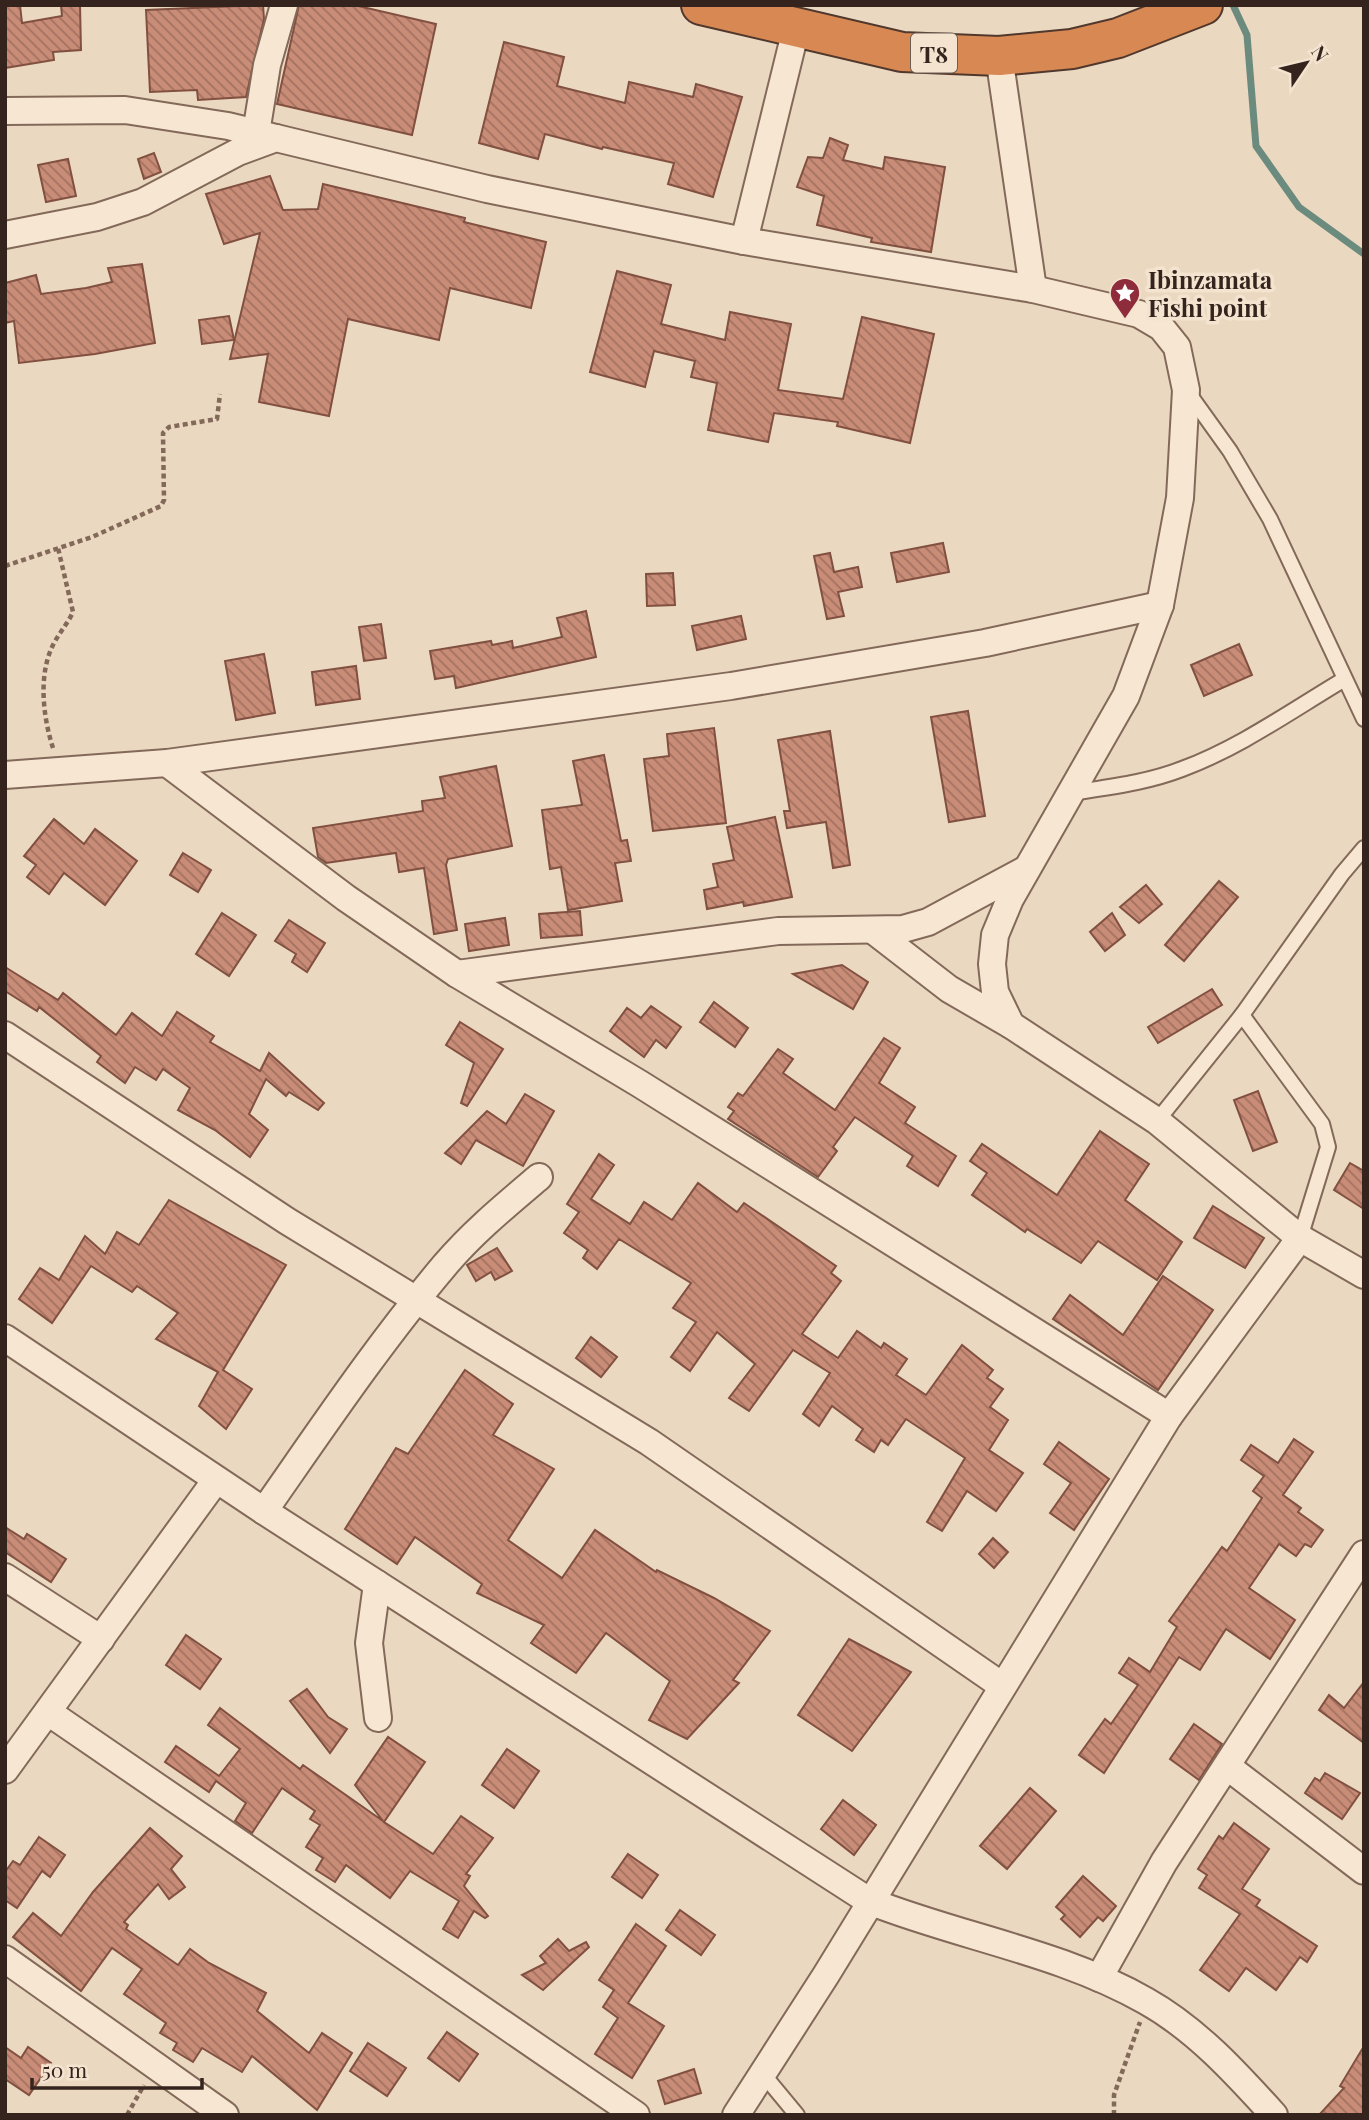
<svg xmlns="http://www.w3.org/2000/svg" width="1369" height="2120" font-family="'Playfair Display',serif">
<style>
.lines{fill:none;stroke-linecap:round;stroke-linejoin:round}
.stream{stroke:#6b8b7e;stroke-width:7}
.building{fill:url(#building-back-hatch);stroke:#815040;stroke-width:2}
.lane-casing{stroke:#836959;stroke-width:18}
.street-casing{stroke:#836959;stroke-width:30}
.highway-casing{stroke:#51382d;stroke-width:42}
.path{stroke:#836959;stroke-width:4.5;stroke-dasharray:5 3.5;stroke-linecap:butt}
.lane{stroke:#f7e6d2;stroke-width:14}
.street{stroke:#f7e6d2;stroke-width:26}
.highway{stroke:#d88953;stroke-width:38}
.labels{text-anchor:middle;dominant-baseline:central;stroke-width:7;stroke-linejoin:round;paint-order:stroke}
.shield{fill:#f3e3cf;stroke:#6d5d52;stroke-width:2}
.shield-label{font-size:23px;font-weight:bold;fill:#34241d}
.poi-label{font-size:24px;font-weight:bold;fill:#34241d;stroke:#f3e3cf;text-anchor:start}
</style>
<defs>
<pattern id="building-back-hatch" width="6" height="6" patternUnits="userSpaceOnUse" patternTransform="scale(1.75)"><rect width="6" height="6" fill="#c88c77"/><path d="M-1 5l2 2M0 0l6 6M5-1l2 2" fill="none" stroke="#a37261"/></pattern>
</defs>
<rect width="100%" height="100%" fill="#ebd8c0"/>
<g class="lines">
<!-- stream -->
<polyline class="stream" points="1233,5 1247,35 1256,146 1299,207 1364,254"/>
</g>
<!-- building -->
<g class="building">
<polygon points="5,5 20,5 22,23 62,16 61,5 80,5 81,50 53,52 54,60 5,68"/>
<polygon points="263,5 264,19 246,97 198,100 197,90 150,92 146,10"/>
<polygon points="299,5 354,5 436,24 412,135 277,104"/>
<polygon points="504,42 564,57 557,86 625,103 629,82 693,97 696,84 742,97 713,197 668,184 674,163 603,147 602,149 545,134 538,159 479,143"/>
<polygon points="830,138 848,145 843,160 883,169 885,157 945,167 931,252 871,242 872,238 817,225 824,196 797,187 808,157 823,158"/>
<polygon points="154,153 161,172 144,179 138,159"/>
<polygon points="68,159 76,196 46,202 38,165"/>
<polygon points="270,176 283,210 318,209 323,184 465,218 464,222 546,242 531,308 450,288 439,340 348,319 329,416 259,402 268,354 230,359 260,233 224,244 206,194"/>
<polygon points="142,264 155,343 95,354 19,363 14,321 5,323 5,283 36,275 41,294 86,288 112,282 108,268"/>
<polygon points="617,271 671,285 661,324 725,340 730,312 791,324 778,390 843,399 862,317 934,334 910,443 837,426 838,422 774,413 768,442 708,430 717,383 691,377 695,361 654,351 645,387 590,372"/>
<polygon points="229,316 234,340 202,344 199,320"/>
<polygon points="943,543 949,572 897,582 891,553"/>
<polygon points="830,553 834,572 858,567 862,587 838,592 844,616 827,619 814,556"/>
<polygon points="673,573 675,605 647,606 646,574"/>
<polygon points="586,611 596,657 456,688 454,676 435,679 430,651 491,641 492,645 512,641 513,648 562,637 557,618"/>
<polygon points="741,616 746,639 697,650 692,626"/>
<polygon points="381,624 386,658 364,661 359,627"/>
<polygon points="1239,644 1252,675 1204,696 1191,665"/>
<polygon points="264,654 275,713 236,720 225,661"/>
<polygon points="356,666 360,699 316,705 312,672"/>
<polygon points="968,711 985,816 949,822 931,717"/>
<polygon points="714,728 726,823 653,831 644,759 669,756 667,734"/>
<polygon points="830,731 850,865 833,868 826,822 787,828 784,811 790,811 778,740"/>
<polygon points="604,755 621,841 627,840 631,861 615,863 622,901 568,910 561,867 550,869 542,810 582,805 573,761"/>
<polygon points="496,766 512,846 448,859 446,865 457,930 434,934 424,868 399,872 396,853 326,863 318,857 313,828 423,811 422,801 445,798 440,777"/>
<polygon points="775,817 792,897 744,906 743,902 707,909 704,890 718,887 713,864 734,860 727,827"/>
<polygon points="54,819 84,844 95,829 137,861 105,905 64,873 49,894 27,877 36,865 24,856"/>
<polygon points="183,853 211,870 198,892 170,875"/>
<polygon points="1219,881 1238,897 1184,961 1165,945"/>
<polygon points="1146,885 1162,904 1139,923 1120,907"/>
<polygon points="580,911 582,935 541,938 539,914"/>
<polygon points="222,913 256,935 229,976 196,954"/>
<polygon points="1112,913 1125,935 1105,951 1090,932"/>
<polygon points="505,918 509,945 469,951 465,924"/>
<polygon points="289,920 325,943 307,972 292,962 296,954 275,941"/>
<polygon points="842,965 868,982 853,1009 793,974"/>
<polygon points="5,967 58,1000 63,993 116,1035 132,1013 162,1036 177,1012 214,1036 210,1042 260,1071 269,1053 324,1103 318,1110 289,1092 286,1096 266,1079 249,1114 268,1130 250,1157 215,1130 178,1110 190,1088 163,1069 156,1080 135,1067 125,1083 97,1062 101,1056 39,1007 37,1011 5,991"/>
<polygon points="1212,989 1222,1005 1158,1043 1148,1027"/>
<polygon points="714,1002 748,1028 735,1047 700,1022"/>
<polygon points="651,1006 681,1027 666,1048 656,1040 644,1057 610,1031 627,1008 641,1018"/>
<polygon points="460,1022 503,1049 467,1106 461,1103 474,1063 446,1045"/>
<polygon points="884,1038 900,1048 879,1083 915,1107 905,1123 956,1156 938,1186 907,1166 913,1156 855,1117 833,1147 837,1151 818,1177 728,1119 734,1111 728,1107 738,1093 743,1096 778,1049 793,1059 783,1073 835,1110"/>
<polygon points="1258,1091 1277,1142 1253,1151 1234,1100"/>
<polygon points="525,1094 554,1111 523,1166 476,1140 461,1164 445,1153 487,1111 506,1124"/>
<polygon points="1100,1131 1149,1164 1125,1200 1182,1242 1157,1280 1098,1241 1081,1263 1027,1229 1025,1232 972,1195 987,1173 970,1161 982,1144 1057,1195"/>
<polygon points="599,1154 614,1165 591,1199 630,1224 644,1202 672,1220 698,1183 737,1212 744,1203 836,1266 831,1273 841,1281 802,1334 838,1358 857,1331 881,1348 884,1343 907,1359 896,1375 926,1395 962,1345 993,1370 987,1378 1003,1389 990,1407 1008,1420 989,1450 1023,1473 996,1511 967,1491 942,1531 927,1522 965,1458 906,1419 888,1445 881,1440 874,1452 856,1440 863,1429 832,1406 819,1426 803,1414 830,1373 793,1350 749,1411 729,1398 755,1364 717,1332 690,1371 671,1357 696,1322 673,1308 691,1283 619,1239 597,1269 583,1258 588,1250 564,1233 579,1212 567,1204"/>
<polygon points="1350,1163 1364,1171 1364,1209 1334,1190"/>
<polygon points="169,1200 286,1265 223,1370 252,1389 226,1429 199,1406 218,1372 156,1339 178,1313 137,1286 132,1292 91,1266 52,1323 19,1299 40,1268 59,1280 85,1236 105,1254 117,1232 139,1245"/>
<polygon points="1213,1206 1264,1238 1245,1268 1194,1238"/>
<polygon points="497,1248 512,1271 495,1280 491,1272 476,1281 467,1265"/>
<polygon points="1163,1276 1213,1310 1158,1390 1053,1319 1070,1295 1123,1335"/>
<polygon points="591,1337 617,1357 601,1377 576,1358"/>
<polygon points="465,1370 513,1404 493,1435 554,1469 508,1540 562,1578 595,1530 656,1572 657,1570 714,1598 770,1631 733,1680 739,1683 687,1739 649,1720 670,1681 606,1633 576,1673 531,1643 544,1625 477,1593 482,1584 415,1537 397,1564 345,1529 396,1448 408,1454"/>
<polygon points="1294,1439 1313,1452 1283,1495 1301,1508 1298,1512 1323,1530 1311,1547 1305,1544 1296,1556 1279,1544 1249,1588 1295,1620 1270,1659 1226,1629 1200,1670 1179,1657 1104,1773 1079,1755 1105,1719 1111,1724 1138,1685 1119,1673 1129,1658 1150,1672 1177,1627 1169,1621 1222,1547 1227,1551 1262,1498 1253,1491 1264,1476 1241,1460 1251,1445 1278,1463"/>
<polygon points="1059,1442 1109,1479 1074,1530 1050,1513 1071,1483 1044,1464"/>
<polygon points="5,1527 24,1539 27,1534 66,1559 51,1582 5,1552"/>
<polygon points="993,1538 1008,1552 994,1568 979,1554"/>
<polygon points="186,1635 221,1659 200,1689 166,1665"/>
<polygon points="849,1639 911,1672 852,1751 798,1715"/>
<polygon points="1364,1682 1364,1743 1319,1710 1329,1695 1344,1708"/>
<polygon points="307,1689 328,1717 347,1729 330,1753 290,1701"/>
<polygon points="220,1708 300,1769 303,1765 383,1821 355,1785 388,1737 425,1762 384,1822 433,1854 461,1816 493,1838 466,1874 470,1876 464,1886 488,1916 485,1918 474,1911 458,1938 443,1929 459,1901 410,1871 390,1898 346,1865 335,1882 316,1870 323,1858 306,1847 320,1825 310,1819 315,1811 282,1788 252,1833 235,1821 246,1803 216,1781 209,1792 165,1762 176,1746 219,1776 240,1749 208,1725"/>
<polygon points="1194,1724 1222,1744 1199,1780 1170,1759"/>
<polygon points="507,1749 539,1771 514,1808 482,1785"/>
<polygon points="1325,1773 1360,1793 1342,1819 1305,1793 1315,1778 1320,1781"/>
<polygon points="1030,1788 1056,1811 1007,1869 980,1846"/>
<polygon points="843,1800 876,1825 854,1855 821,1829"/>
<polygon points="1234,1823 1269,1849 1242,1889 1260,1900 1256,1906 1317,1946 1307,1962 1300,1957 1276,1990 1246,1968 1229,1991 1200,1970 1240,1914 1199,1888 1207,1875 1198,1869 1219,1836 1223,1839"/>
<polygon points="150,1828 182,1856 171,1869 185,1887 169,1899 158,1884 124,1922 128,1925 126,1929 178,1965 190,1949 209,1963 266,1993 257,2011 309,2053 322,2033 352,2053 317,2110 252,2056 242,2072 202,2048 193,2062 173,2050 177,2043 160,2033 166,2023 124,1994 142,1969 112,1948 81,1991 13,1937 33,1913 61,1936 93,1892"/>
<polygon points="39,1837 65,1855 50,1877 42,1871 17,1908 5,1900 5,1872 13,1861 20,1865"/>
<polygon points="628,1854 658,1875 642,1898 612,1877"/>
<polygon points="1083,1876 1116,1906 1103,1921 1098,1917 1080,1937 1061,1919 1065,1915 1056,1907"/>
<polygon points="680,1910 715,1935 701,1955 666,1930"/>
<polygon points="636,1924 666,1946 628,2003 664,2026 632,2078 595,2054 618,2018 603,2007 614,1990 599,1980"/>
<polygon points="558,1939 569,1951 586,1942 589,1947 543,1990 522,1975 546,1963 540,1956"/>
<polygon points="447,2032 478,2054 459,2081 428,2058"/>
<polygon points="368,2043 406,2068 387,2096 350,2071"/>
<polygon points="1364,2046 1364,2115 1319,2115 1344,2088 1340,2086"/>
<polygon points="5,2047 21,2058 28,2047 51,2063 29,2095 5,2079"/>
<polygon points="694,2069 701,2093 665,2104 658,2081"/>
</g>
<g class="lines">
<!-- lane casing -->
<g class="lane-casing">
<g id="lane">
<polyline points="1187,391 1230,451 1270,519 1364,719"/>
<path d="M1071,793C1108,787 1146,783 1182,769C1239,748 1291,711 1343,680"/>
<polyline points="1242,1015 1322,1124 1328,1147 1300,1238"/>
<polyline points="1157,1121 1242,1015 1342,874 1364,848"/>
<polyline points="763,2074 797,2115"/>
</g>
</g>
<!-- street casing -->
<g class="street-casing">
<g id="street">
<polyline points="999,56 1033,289"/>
<polyline points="5,111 125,110 228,126 276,138"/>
<polyline points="256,133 267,65 284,5"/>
<polyline points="5,235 97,217 143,202 238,152 276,138 487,189 744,241 1033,289 1139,314 1161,327 1177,347 1186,390 1180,498 1160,605 1126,696 1010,899 995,935 992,964 995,992 1011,1025 1157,1121 1300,1238 1364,1275"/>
<polyline points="744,241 796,29"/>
<polyline points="167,763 346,898 457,974 640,1084 1169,1416 826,1975 736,2115"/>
<polyline points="5,775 167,763 731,686 985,643 1160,605"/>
<polyline points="874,931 949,989 1011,1025"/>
<polyline points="457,974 778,931 903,929 928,922 1023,871"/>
<polyline points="5,1035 287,1221 649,1442 1001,1685"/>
<path d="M5,1338L264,1511L869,1901C960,1937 1060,1952 1146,2001C1196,2029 1236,2073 1274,2115"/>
<polyline points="1169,1416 1300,1238"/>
<path d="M264,1511C322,1428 379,1343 445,1265C473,1232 506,1205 539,1177"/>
<polyline points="5,1577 101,1639"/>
<polyline points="377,1584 369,1643 378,1718"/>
<polyline points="48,1712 636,2115"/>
<polyline points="1228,1767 1364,1871"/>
<polyline points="5,1770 216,1480"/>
<polyline points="5,1959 225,2115"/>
<polyline points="1099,1978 1164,1862 1364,1554"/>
</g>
</g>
<!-- highway casing -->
<g class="highway-casing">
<polyline id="highway" points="701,5 902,52 999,56 1072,49 1118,38 1203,5"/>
</g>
<!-- path -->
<g class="path">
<polyline points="5,566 92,537 161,506 164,500 163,433 169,427 217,419 220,394"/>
<path d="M53,748C43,717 38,675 53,645C59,633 68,623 73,612L58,548"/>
<polyline points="127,2115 144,2085"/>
<polyline points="1114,2115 1114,2095 1140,2022"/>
</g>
<!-- lane -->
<use href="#lane" class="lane"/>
<!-- street -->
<use href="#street" class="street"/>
<!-- highway -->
<use href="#highway" class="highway"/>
</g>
<!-- icons -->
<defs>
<g id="sight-pin" transform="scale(1.575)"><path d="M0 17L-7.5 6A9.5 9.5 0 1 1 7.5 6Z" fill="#8f2c3c" stroke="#f3e3cf"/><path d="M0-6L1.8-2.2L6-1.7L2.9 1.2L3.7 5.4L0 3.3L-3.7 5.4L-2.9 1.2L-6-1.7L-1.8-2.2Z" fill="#fff"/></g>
</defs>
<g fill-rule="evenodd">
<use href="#sight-pin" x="1125" y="293"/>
</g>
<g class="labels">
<!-- shield labels -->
<rect class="shield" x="911" y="33.5" width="46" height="39" rx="5"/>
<g class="shield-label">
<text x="934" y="53">T8</text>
</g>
<!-- poi labels -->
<g class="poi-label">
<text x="1148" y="279">Ibinzamata<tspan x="1148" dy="28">Fishi point</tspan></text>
</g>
</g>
<!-- border -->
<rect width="1369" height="2120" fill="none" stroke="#34241d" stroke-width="14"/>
<!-- north arrow -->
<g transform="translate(1306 63) rotate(55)" stroke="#f3e3cf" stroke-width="5" paint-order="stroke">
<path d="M0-5L12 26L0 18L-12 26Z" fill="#34241d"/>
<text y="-10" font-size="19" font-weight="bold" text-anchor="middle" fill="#34241d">N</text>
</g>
<!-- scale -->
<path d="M32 2078v10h170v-10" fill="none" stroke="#34241d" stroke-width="3.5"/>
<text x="42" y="2078" font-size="21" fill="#34241d" stroke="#f3e3cf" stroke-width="5" paint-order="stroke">50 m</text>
</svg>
